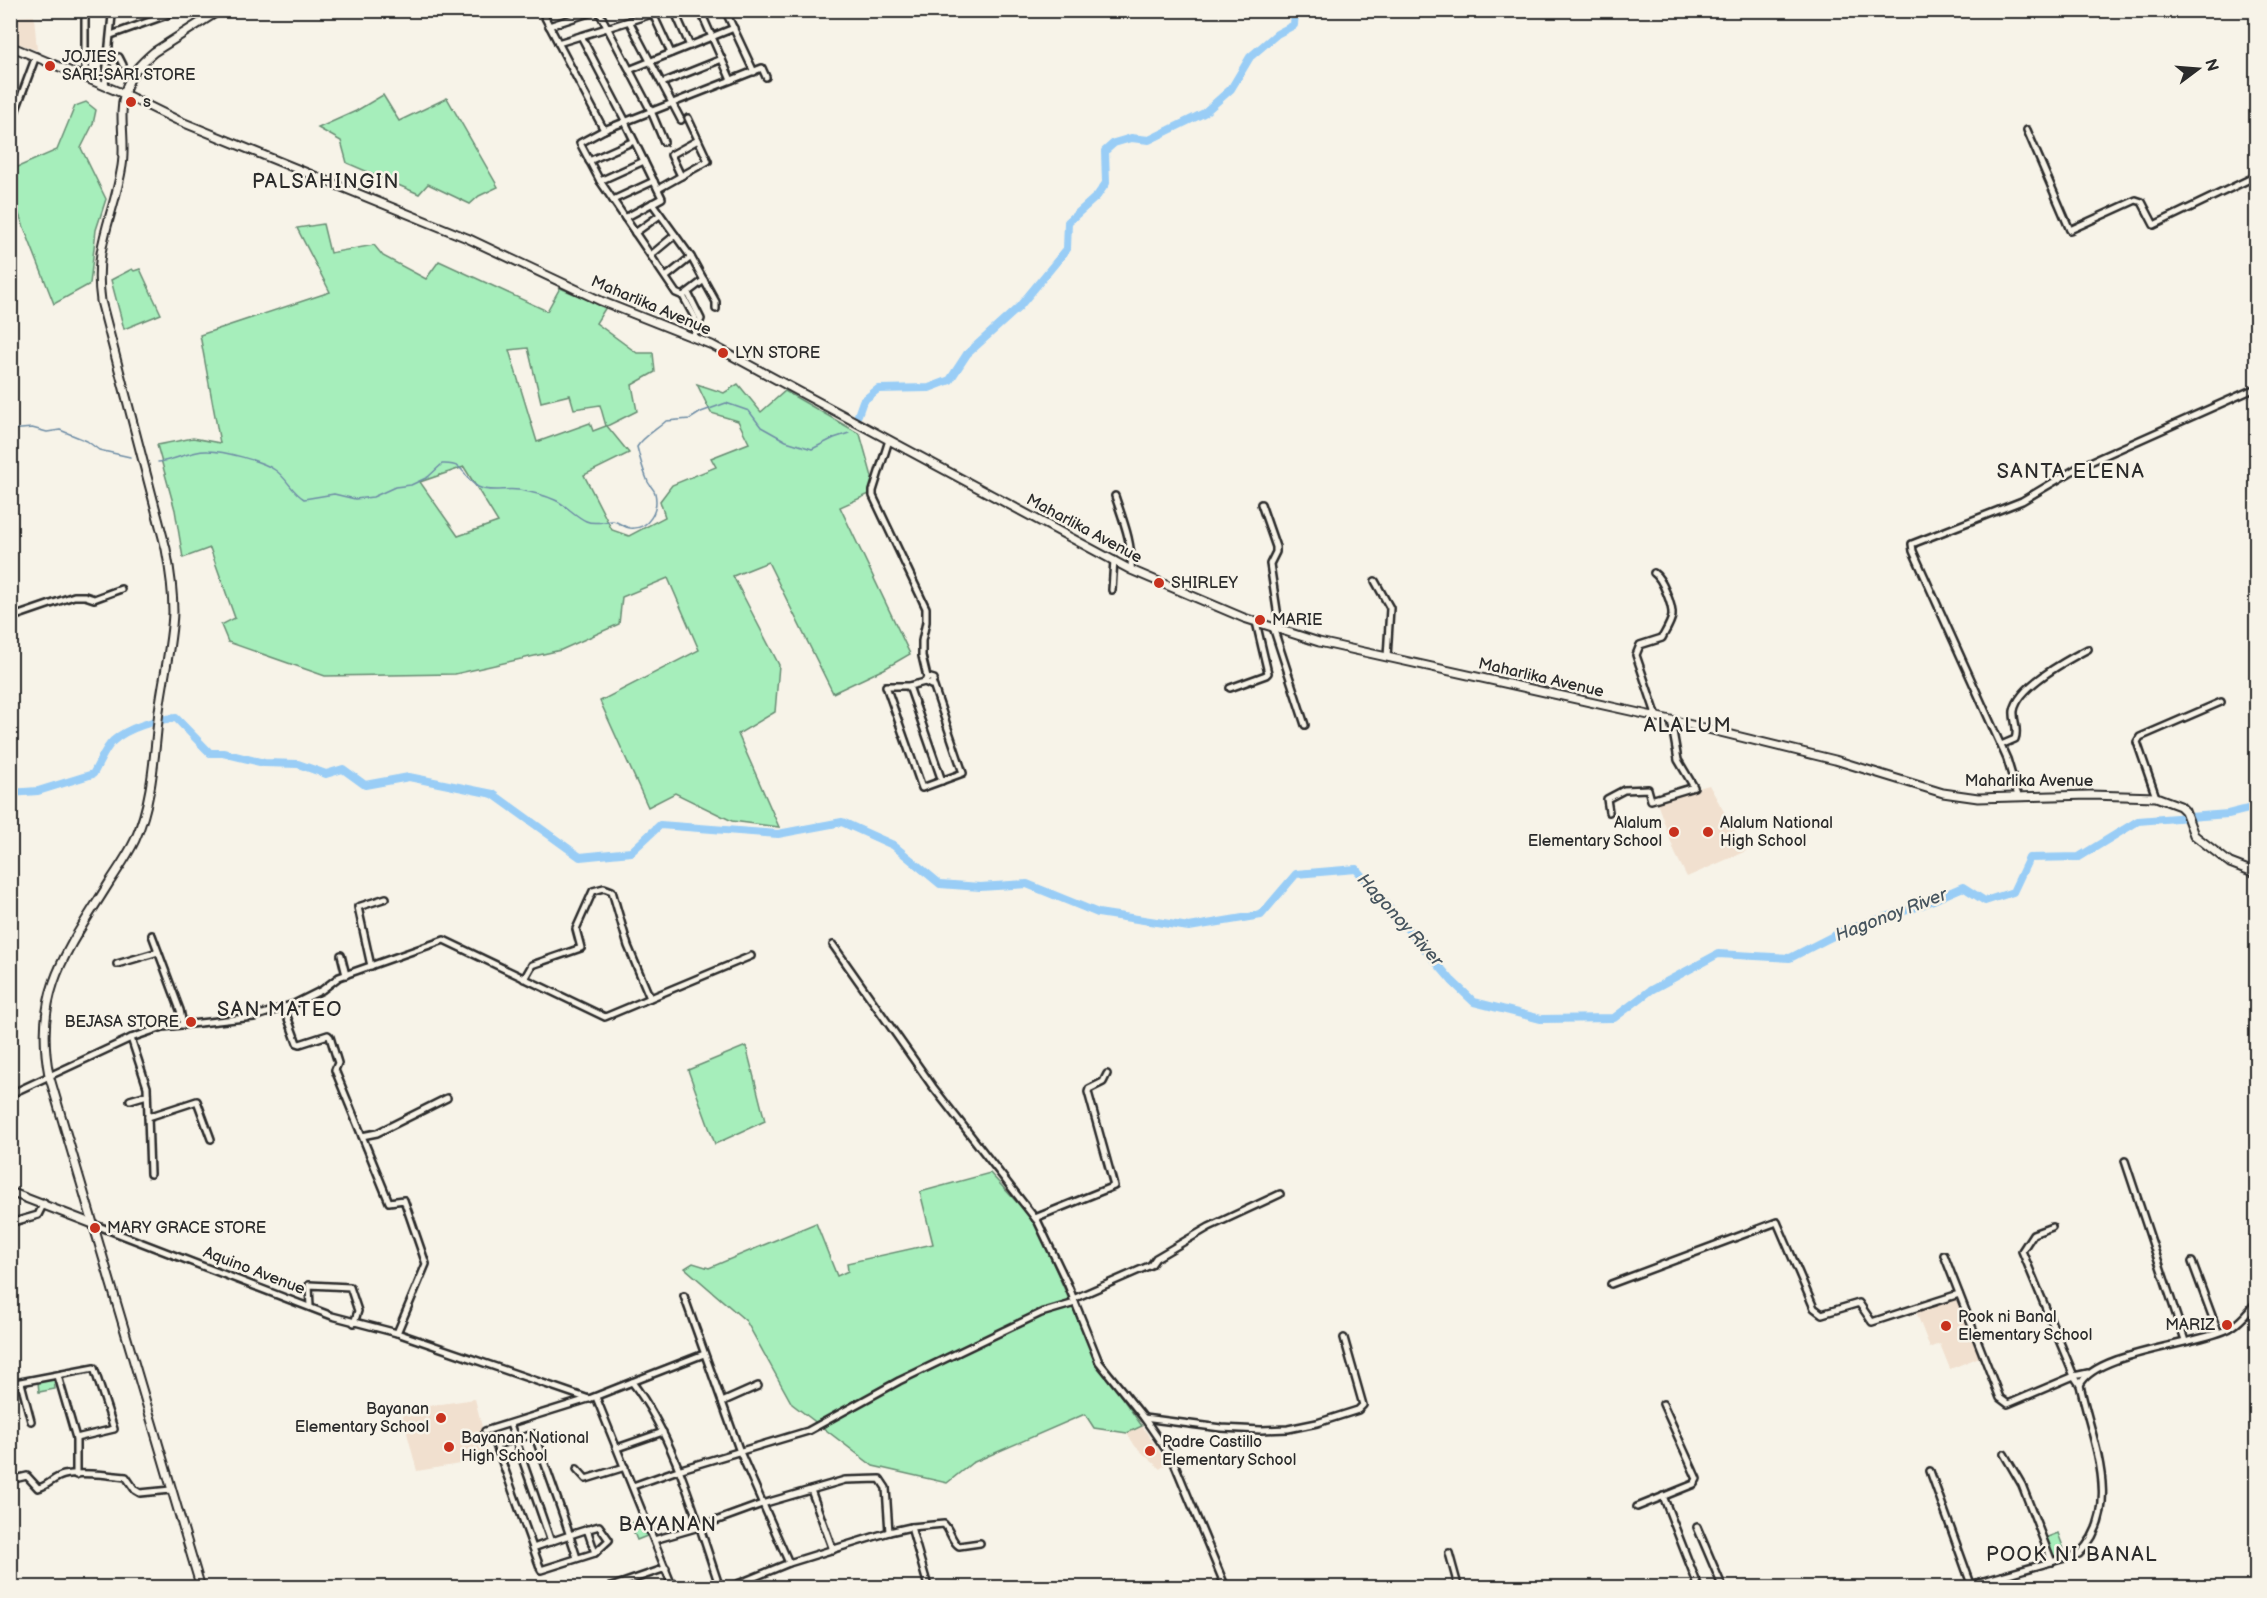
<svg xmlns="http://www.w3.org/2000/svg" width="2267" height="1598" font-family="'Balsamiq Sans',sans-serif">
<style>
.built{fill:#f1e0cf}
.green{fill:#a6eebb;stroke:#688c73;stroke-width:1.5;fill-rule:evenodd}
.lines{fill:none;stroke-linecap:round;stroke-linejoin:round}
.stream{stroke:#6d8ca5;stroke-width:1.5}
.river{stroke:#99cdf6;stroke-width:8}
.minor-casing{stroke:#2b2b2b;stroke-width:10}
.major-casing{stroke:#2b2b2b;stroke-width:11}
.minor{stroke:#f7f3e8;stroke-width:5}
.major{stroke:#f7f3e8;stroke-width:7}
.poi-dot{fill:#c8321e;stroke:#f7f3e8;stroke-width:2}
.labels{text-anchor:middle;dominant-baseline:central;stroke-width:5;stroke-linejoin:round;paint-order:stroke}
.poi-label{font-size:16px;fill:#2b2b2b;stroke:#f7f3e8;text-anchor:start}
.street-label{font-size:16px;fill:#2b2b2b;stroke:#f7f3e8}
.water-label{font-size:18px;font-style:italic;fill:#46545e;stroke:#f7f3e8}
.quarter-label{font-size:20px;letter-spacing:1.5px;fill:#2b2b2b;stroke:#f7f3e8}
</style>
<rect width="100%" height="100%" fill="#f7f3e8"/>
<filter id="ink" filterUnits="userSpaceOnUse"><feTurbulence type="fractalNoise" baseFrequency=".0167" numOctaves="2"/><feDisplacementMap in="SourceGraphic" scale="12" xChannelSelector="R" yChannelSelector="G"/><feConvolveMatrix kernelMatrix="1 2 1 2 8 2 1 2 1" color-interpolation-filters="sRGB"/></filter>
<g filter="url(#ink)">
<!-- built -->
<g class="built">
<polygon points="34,16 37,50 11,41 11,17"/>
<polygon points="1709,785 1746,851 1687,877 1675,853 1656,800"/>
<polygon points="1958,1295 1982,1356 1950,1369 1940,1344 1930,1348 1915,1309"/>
<polygon points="475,1399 490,1459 417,1471 401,1410"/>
<polygon points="1142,1426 1167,1463 1160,1469 1135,1446 1127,1433"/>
</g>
<!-- green -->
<g class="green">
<polygon points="383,95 399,121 447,98 498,187 479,196 470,204 428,184 419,194 347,163 341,141 318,128 356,111"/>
<polygon points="86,102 96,110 93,124 81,148 106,199 96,230 90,284 54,304 11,194 11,170 57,150 75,106"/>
<path d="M323,224L330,253L374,245L383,256L426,279L439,261L547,311L560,288L606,307L596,323L637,353H653L655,372L632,385L637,411L607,426L629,453L584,475L612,530L629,536L665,517L660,501L672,485L716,467L711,458L749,443L738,421L711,413L697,384L724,393L738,384L761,412L785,391L860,434L876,491L840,507L910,654L884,669L833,693L768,562L733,576L779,665L775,712L738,734L779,827L732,821L675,793L648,807L600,701L699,650L668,578L622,597L619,624L561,650L455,674L325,676L228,642L221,625L235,618L210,548L183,558L175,510L157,445L193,438L220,443L200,335L330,292L297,228ZM528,348L541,402L570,395L574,409L600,405L606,426L593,431L590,423L537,442L509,350ZM464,467L498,522L458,536L420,482Z"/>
<polygon points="132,269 134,271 140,269 161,314 124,329 111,280"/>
<polygon points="746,1046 765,1121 715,1144 688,1070"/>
<polygon points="990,1173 1035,1222 1096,1361 1142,1426 1127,1433 1094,1428 1085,1414 972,1463 947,1483 873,1466 792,1404 746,1321 685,1268 693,1263 709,1268 816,1223 837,1276 848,1271 847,1263 933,1244 920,1192"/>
<polygon points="54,1379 55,1389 39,1392 38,1382"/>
<polygon points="641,1520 647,1536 637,1540 630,1523"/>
<polygon points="2058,1533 2065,1552 2052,1557 2045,1538"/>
</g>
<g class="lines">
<!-- stream -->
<g class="stream">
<polyline points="10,430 32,428 47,432 60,430 87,441 99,450 130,457"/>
<path d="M158,462C175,461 190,450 208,451C223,451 263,461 275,470C287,478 291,491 304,499L334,494L355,499L373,497L395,487L411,485L428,477L442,464C468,463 461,477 478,487C490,493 506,488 519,490C531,492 544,495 555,500C566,505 575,516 586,521C594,525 604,521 613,521C619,522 623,527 630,528C649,530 659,510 655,493C654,489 650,486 648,482C643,470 640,459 637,447C643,437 656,430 666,421L690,419L701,412L726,403L749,411L761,427L786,441L812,449L834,438L849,433"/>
</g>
<!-- river -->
<g class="river">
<polyline points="858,415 863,401 878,389 929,388 950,380 967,354 1019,307 1067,249 1068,222 1097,196 1106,183 1105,151 1114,143 1131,138 1149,140 1204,113 1231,89 1250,57 1277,34 1294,25 1295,10"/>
<path d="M10,793L38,791L93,774C99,764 105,748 113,741C127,728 157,719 176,718L210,753H223L264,763L298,764L326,774L343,769L365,785L409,777L493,794L580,857L631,852L660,825L778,834L842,822L893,845L940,884L980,887L1027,884L1098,913L1189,927L1261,915L1296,874L1356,869L1452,981L1474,1002L1541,1019L1614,1018L1651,990L1718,954L1790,958L1845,930L1917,907L1963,887L1985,901L2013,892L2029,858L2079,857L2138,821L2228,814L2256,807"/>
</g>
<!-- minor casing -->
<g class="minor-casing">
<g id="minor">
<polyline points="541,10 604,130"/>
<polyline points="598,10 651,111 664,142"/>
<polyline points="674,10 690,46"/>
<polyline points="700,10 731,80"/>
<polyline points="725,10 754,72"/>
<polyline points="653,14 671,53"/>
<polyline points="85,19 85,77"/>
<polyline points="629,21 681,120"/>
<polyline points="549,26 598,10"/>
<polyline points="111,35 178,11"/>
<polyline points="581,36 626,122"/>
<polyline points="558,43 665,10"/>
<polyline points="108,60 119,57 123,65"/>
<polyline points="629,70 734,28"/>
<polyline points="662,83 722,59"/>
<polyline points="105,86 112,15 122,10"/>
<polyline points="625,122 662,198 625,218"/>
<polyline points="10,126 36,56"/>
<polyline points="2027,130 2070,230 2136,200 2142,202 2154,225 2252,178 2256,180"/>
<polyline points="589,161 634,141"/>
<polyline points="681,176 671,155 698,140"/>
<polyline points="600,181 644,161"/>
<polyline points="658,189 708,161 688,118"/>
<polyline points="613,200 654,181"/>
<polyline points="652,203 691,257 716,302 716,309"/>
<polyline points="635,233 660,215"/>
<polyline points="651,255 675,235"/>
<polyline points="666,277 691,257"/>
<polyline points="704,280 683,296 676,293 600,181 580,143 604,130 762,68 766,77"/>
<polyline points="688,293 701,319 693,337"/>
<polyline points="683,296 695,318 697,326"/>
<polyline points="889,440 873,491 873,496 926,608 926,622 922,641 922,656 927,677 925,682 931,685 934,679 927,677"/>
<path d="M1115,496C1123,520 1133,544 1131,570"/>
<polyline points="1261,504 1276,547 1276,552 1270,564 1280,630"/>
<path d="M1654,573C1662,578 1673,606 1672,616C1671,623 1665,632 1662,638L1640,645L1636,655L1657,717"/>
<polyline points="1375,581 1390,608 1387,657"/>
<polyline points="1112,590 1114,560"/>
<polyline points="10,618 74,596 85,596 94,599 121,589"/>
<polyline points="1273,627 1305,725"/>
<polyline points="925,682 909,686 886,686 922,788 963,773 933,684"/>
<polyline points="909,686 942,781"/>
<polyline points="1230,688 1266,675 1268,673 1256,622"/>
<path d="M2001,745L2015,739C2019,729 2013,721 2014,711C2018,686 2067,660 2088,649"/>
<polyline points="2018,796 2007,759 1913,551 1912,544 2022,501 2079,467 2256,388"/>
<polyline points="2156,797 2137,742 2140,737 2221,702"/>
<polyline points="1609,812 1607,799 1624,790 1648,789 1651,800 1694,787 1678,760 1671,720"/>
<polyline points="152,935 180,1010 183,1025"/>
<polyline points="833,945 933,1087 1038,1222 1068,1285 1099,1362 1144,1418 1173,1460 1226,1588"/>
<polyline points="341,955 346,975"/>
<polyline points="117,964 158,952"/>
<polyline points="371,966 358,907 386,898"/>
<polyline points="524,979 532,965 581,948 576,929 593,891 604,888 612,891 628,946 650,998"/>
<polyline points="284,1008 297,1043 300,1044 328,1035 330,1037 338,1063 335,1070 389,1202 404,1200 426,1264 397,1333"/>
<polyline points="131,1038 147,1087 150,1174"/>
<polyline points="10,1096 15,1092 131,1038 163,1027 254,1017 294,1004 322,990 339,977 444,940 605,1017 751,956"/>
<polyline points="130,1100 147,1095"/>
<polyline points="148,1117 197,1101 211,1139"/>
<polyline points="10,1119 10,1126"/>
<polyline points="362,1136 377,1133 447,1098"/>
<polyline points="2125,1161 2185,1341"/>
<polyline points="1035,1218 1114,1186 1088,1092 1089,1089 1103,1082 1107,1074"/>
<polyline points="10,1223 38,1215 44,1203"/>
<path d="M93,1224L332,1316L397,1333L589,1399L632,1382C675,1438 697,1521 720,1588"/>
<polyline points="2052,1227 2033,1234 2022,1251 2074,1376 2088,1373"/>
<polyline points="1944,1255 2000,1398 2008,1404 2074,1376 2080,1385"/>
<polyline points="2192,1262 2218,1332"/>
<polyline points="1611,1284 1777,1222 1814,1308 1822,1314 1859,1303 1872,1322 1959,1294"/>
<polyline points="684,1296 740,1452 789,1563"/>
<polyline points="1073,1299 1151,1265 1156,1258 1209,1227 1280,1194"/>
<polyline points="310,1307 309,1285 350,1287 358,1311 354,1323"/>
<polyline points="632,1382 704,1354"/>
<polyline points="21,1383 31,1421"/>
<polyline points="10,1384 94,1368 114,1429 76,1438 58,1376"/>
<polyline points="596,1397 673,1588"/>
<polyline points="722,1402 758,1386"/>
<polyline points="1144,1418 1221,1428 1261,1430 1288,1429 1317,1423 1358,1410 1363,1405 1344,1338"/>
<polyline points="510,1424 551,1542"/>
<polyline points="485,1431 588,1399"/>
<polyline points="617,1448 663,1432"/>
<polyline points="2004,1454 2022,1485 2052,1562"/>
<polyline points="577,1469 586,1479 625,1467"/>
<polyline points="1930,1471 1971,1584"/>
<polyline points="76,1475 76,1438"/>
<path d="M10,1480L27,1476L38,1488C48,1486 54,1477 64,1475C79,1472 110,1475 126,1477L135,1490L140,1493L171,1490"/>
<polyline points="633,1486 678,1470 808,1431 899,1381 1003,1331 1041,1313 1075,1303"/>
<polyline points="811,1490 833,1550"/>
<polyline points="1663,1496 1699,1588"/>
<polyline points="1637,1507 1694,1484 1697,1479 1663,1404"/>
<polyline points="911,1527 927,1583"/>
<polyline points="1697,1527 1723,1588"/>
<polyline points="587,1529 595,1553"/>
<polyline points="654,1540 699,1527 762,1504 845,1480 880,1479 886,1488 889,1532"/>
<path d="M533,1548C555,1540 577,1532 599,1526L609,1540L595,1553L541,1570L496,1445L534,1434C549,1475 564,1516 577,1558"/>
<polyline points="1449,1553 1457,1582 1457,1588"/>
<polyline points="608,1588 666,1568"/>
<path d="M728,1588L789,1563L889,1532L911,1527L944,1524C951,1531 951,1541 959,1546L980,1543"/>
<path d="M1959,1588L2079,1554C2125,1508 2091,1439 2080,1385C2094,1353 2194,1345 2226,1330C2238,1325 2248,1313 2256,1302"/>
</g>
</g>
<!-- major casing -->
<g class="major-casing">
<g id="major">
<polyline points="10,46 124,94 177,120 467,238 601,301 712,345 1131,570 1244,618 1319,642 1671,720 1835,760 1943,793 1978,798 2090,795 2156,797 2180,806 2185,811 2194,835 2230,863 2256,873"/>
<polyline points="10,1192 93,1224"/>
<path d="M201,1588L49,1075C33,991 67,951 109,883C118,869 128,855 135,840C153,800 154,755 159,711C163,679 172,644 173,612C173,591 170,570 166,549L101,301C93,245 114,217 122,166C126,141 118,116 125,92C129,75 141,63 154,52L220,10"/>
</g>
</g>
<!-- minor -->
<use href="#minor" class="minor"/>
<!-- major -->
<use href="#major" class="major"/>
</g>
</g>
<!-- markers -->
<g class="poi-dot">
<circle cx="50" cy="66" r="6"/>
<circle cx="131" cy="102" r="6"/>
<circle cx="723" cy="353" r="6"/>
<circle cx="1159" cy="583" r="6"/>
<circle cx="1260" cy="620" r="6"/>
<circle cx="1674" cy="832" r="6"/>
<circle cx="1708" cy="832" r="6"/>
<circle cx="191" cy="1022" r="6"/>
<circle cx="95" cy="1228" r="6"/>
<circle cx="2227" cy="1325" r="6"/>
<circle cx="1946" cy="1326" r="6"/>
<circle cx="441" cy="1418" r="6"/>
<circle cx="449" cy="1447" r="6"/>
<circle cx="1150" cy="1451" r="6"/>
</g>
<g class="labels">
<!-- poi labels -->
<g class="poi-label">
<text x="62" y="57">JOJIES<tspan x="62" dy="18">SARI-SARI STORE</tspan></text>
<text x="143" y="102">s</text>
<text x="735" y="353">LYN STORE</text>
<text x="1171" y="583">SHIRLEY</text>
<text x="1272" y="620">MARIE</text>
<text x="1662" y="823" text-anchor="end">Alalum<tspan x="1662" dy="18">Elementary School</tspan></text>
<text x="1720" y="823">Alalum National<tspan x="1720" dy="18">High School</tspan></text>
<text x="179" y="1022" text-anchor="end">BEJASA STORE</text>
<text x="107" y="1228">MARY GRACE STORE</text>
<text x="1958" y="1317">Pook ni Banal<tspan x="1958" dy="18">Elementary School</tspan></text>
<text x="2215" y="1325" text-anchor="end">MARIZ</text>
<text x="429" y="1409" text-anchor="end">Bayanan<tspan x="429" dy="18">Elementary School</tspan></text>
<text x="461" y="1438">Bayanan National<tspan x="461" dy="18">High School</tspan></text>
<text x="1162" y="1442">Padre Castillo<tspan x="1162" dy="18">Elementary School</tspan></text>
</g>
<!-- street labels -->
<g class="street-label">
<text transform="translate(651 306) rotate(23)">Maharlika Avenue</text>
<text transform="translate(1084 529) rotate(28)">Maharlika Avenue</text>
<text transform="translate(1541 678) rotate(13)">Maharlika Avenue</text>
<text x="2029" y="781">Maharlika Avenue</text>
<text transform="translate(254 1271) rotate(21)">Aquino Avenue</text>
</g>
<!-- water labels -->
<g class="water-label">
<text transform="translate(1891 915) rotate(-21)">Hagonoy River</text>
<text transform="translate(1400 920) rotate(48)">Hagonoy River</text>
</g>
<!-- quarter labels -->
<g class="quarter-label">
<text x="326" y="182">PALSAHINGIN</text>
<text x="2071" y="472">SANTA ELENA</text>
<text x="1688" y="726">ALALUM</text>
<text x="280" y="1010">SAN MATEO</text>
<text x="668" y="1525">BAYANAN</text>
<text x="2072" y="1555">POOK NI BANAL</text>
</g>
</g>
<!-- margin -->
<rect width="2267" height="1598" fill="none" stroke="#f7f3e8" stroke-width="36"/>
<rect x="18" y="18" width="2231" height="1562" fill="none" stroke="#2b2b2b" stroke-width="2" filter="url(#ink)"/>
<!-- north arrow -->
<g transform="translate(2198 69) rotate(74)" stroke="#f7f3e8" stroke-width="4.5" paint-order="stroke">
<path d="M0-4.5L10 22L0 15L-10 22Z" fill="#2b2b2b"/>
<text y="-9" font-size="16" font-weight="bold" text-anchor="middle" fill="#2b2b2b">N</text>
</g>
</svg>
